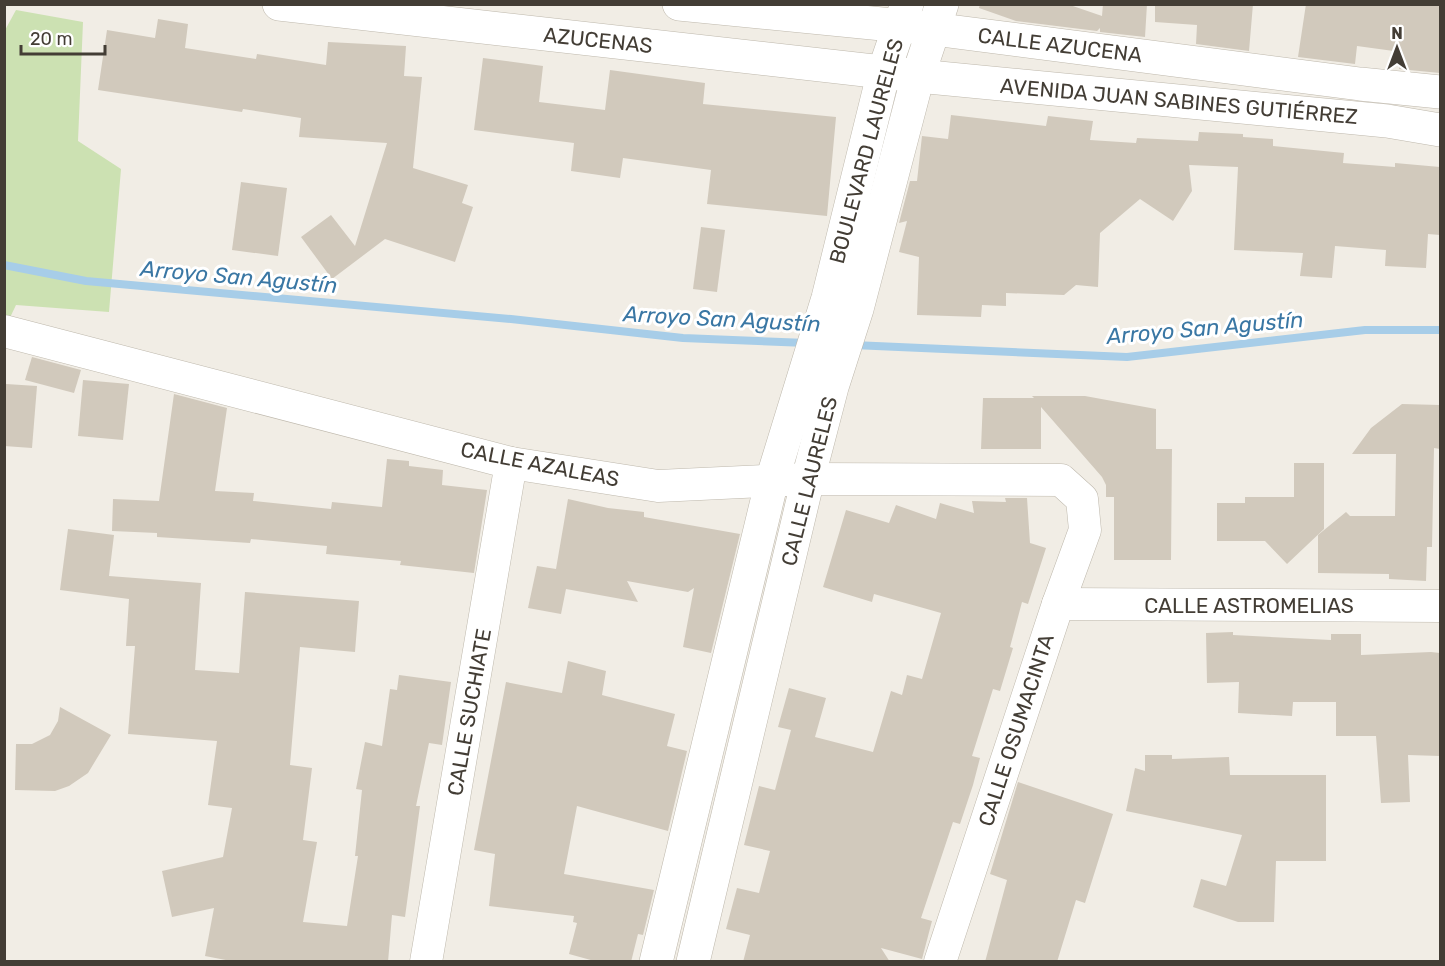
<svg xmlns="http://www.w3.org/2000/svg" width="1445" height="966" font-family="Rubik,sans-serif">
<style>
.green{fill:#cce1b2}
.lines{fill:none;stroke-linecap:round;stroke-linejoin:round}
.stream{stroke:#a7cde8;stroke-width:8}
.building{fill:#d1c9bc}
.minor-casing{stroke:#beb8ac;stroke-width:33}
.tertiary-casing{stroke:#beb8ac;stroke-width:34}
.minor{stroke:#fff;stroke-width:32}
.tertiary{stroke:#fff;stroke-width:33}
.labels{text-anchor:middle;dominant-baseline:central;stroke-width:6;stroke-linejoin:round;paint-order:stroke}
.street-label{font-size:21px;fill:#433d35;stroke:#fff}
.water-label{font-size:22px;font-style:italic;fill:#3a77a4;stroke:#fff}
</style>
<rect width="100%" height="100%" fill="#f1ede5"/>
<!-- green -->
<polygon class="green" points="16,10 83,22 78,141 121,169 109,312 16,305 5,328 4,32"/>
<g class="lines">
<!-- stream -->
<g class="stream">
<polyline points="4,265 86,281 511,319 683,338 807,343"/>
<polyline points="853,345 1127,357 1365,330 1440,330"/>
</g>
</g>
<!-- building -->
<g class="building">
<polygon points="980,4 1067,4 1102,16 1103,4 1147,4 1145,37 1100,32 1100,28 1097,31 1016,21 979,8"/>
<polygon points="1155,4 1253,4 1249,51 1196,44 1197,25 1155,22"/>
<polygon points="1306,4 1440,4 1440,73 1399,69 1401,52 1357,46 1355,64 1298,57"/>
<polygon points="158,19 188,24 185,48 256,59 257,54 326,65 328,42 406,46 404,76 422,77 413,168 468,185 462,203 473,207 455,262 385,239 332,279 301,237 331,215 355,246 387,143 299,137 301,118 243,109 242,112 98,90 107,30 155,38"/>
<polygon points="483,58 543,66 539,102 605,110 610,70 705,83 703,104 836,117 827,216 707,204 711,170 623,158 620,178 571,171 574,143 474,130"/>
<polygon points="951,115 1046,126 1048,116 1093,121 1090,140 1136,143 1137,138 1198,141 1199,132 1243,134 1243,137 1273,139 1273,146 1344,153 1343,163 1395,167 1395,163 1440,167 1440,235 1428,234 1426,268 1385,266 1386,250 1335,246 1332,278 1300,276 1303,253 1234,250 1238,167 1189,165 1192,191 1173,221 1140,199 1100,233 1098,287 1076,285 1064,295 1006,293 1006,306 982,305 981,317 917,315 919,257 899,252 907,221 899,223 910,181 917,181 922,136 948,139"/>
<polygon points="241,182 287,188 278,256 232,250"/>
<polygon points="701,227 725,230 717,292 693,289"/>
<polygon points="32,357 81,370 74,393 25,380"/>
<polygon points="83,380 129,384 123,440 78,436"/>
<polygon points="6,384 37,386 32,448 4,446"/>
<polygon points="174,394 227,408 215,491 254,493 253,501 331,509 332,502 382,507 387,459 409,461 409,466 443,470 442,485 487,490 474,573 400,565 401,561 326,554 327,546 251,539 250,543 157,537 157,533 112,531 113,499 159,501"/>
<polygon points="1032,396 1085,396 1156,409 1156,449 1172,449 1171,560 1114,560 1114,497 1106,497 1106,485 1102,477 1041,407 1041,449 981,449 983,398 1034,398"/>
<polygon points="1402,404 1440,405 1440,449 1434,448 1432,547 1427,547 1426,581 1389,579 1389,574 1318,573 1318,535 1346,512 1350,516 1395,516 1396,454 1352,454 1371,428"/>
<polygon points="1294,463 1324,463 1324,529 1287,564 1265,541 1217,541 1217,503 1245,503 1245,497 1294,497"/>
<polygon points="1005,498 1027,498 1030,543 1046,548 1028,604 1022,602 1010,647 1013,648 1000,691 993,689 972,756 980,758 973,785 960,824 953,822 921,918 932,921 922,959 881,948 890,962 743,962 750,935 726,929 737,888 759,893 770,851 744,845 759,786 775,790 791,730 778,727 789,688 826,698 815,737 873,752 891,691 902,695 907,675 922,679 941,613 874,594 872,602 823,587 846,510 889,523 896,505 936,519 940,503 974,513 972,501 1006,502"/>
<polygon points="568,499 608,508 644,512 644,517 740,534 711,653 683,647 694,588 688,592 627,581 638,602 566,589 561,614 528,608 537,566 556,569"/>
<polygon points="68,529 114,535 109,576 201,583 195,670 239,673 245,592 359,601 355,652 300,647 290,765 312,768 303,840 317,842 303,922 347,926 358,856 355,856 362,790 356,789 365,742 382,746 390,689 397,690 399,675 451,682 442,745 429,743 416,806 420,806 405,917 392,915 388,962 236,962 205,956 214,908 172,917 162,871 223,857 232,808 208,805 217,741 128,734 135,646 126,646 129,599 60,590"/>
<polygon points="1233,632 1233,635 1331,640 1331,634 1361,634 1361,655 1431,652 1440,653 1440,756 1408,755 1410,802 1381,803 1376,736 1336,736 1336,702 1293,702 1292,716 1238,713 1239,682 1207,683 1206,633"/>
<polygon points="568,661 606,671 602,695 675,714 667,746 687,751 668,831 577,806 564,874 654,890 643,935 638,934 631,962 598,962 569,954 577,923 573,922 574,916 489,906 495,854 474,850 506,682 562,693"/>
<polygon points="60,707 111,735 88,773 69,786 55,791 15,790 16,744 32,744 50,735 58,721"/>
<polygon points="1145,755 1172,755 1172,759 1229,757 1230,775 1326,775 1326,861 1276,861 1274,922 1238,922 1193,907 1201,879 1226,886 1242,835 1126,811 1135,768 1145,771"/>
<polygon points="1018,782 1113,814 1085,903 1076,900 1057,962 985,962 1007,880 990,874"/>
</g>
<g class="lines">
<!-- minor casing -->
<g class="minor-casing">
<g id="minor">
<polyline points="4,331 511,463 658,486 808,479 1061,480 1082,499 1085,530 1058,604 940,962"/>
<polyline points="1058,604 1440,606"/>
<polyline points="426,962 511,463"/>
</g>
</g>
<!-- tertiary casing -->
<g class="tertiary-casing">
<g id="tertiary">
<polyline points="279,4 918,76 1387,121 1440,130"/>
<polyline points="679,4 933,29 1360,84 1440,92"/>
<polyline points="656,962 772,480 828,298 884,71 907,4"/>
<polyline points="693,962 808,479 832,387 857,309 918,76 942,4"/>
</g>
</g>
<!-- minor -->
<use href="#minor" class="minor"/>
<!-- tertiary -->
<use href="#tertiary" class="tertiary"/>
</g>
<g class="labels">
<!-- street labels -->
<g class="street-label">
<text transform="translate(598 40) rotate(6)">AZUCENAS</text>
<text transform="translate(1060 45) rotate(7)">CALLE AZUCENA</text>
<text transform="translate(1179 101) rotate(5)">AVENIDA JUAN SABINES GUTIÉRREZ</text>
<text transform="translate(866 151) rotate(-75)">BOULEVARD LAURELES</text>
<text transform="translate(540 464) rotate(11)">CALLE AZALEAS</text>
<text transform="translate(809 481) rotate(-76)">CALLE LAURELES</text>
<text x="1249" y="605">CALLE ASTROMELIAS</text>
<text transform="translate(469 712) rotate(-80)">CALLE SUCHIATE</text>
<text transform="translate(1016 730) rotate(-72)">CALLE OSUMACINTA</text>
</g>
<!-- water labels -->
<g class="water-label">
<text transform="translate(239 277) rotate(5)">Arroyo San Agustín</text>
<text transform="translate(722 319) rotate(3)">Arroyo San Agustín</text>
<text transform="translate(1205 328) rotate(-5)">Arroyo San Agustín</text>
</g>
</g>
<!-- border -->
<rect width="1445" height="966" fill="none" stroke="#433d35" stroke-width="12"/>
<!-- north arrow -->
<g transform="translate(1397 48)" stroke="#ffffff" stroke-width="4.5" paint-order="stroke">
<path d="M0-4.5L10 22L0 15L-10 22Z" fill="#433d35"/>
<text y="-9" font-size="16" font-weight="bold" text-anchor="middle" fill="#433d35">N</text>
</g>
<!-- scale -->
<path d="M21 45v9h84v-9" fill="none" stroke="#433d35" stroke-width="3"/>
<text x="30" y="45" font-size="18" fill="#433d35" stroke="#ffffff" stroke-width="4.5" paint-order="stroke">20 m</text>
</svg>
